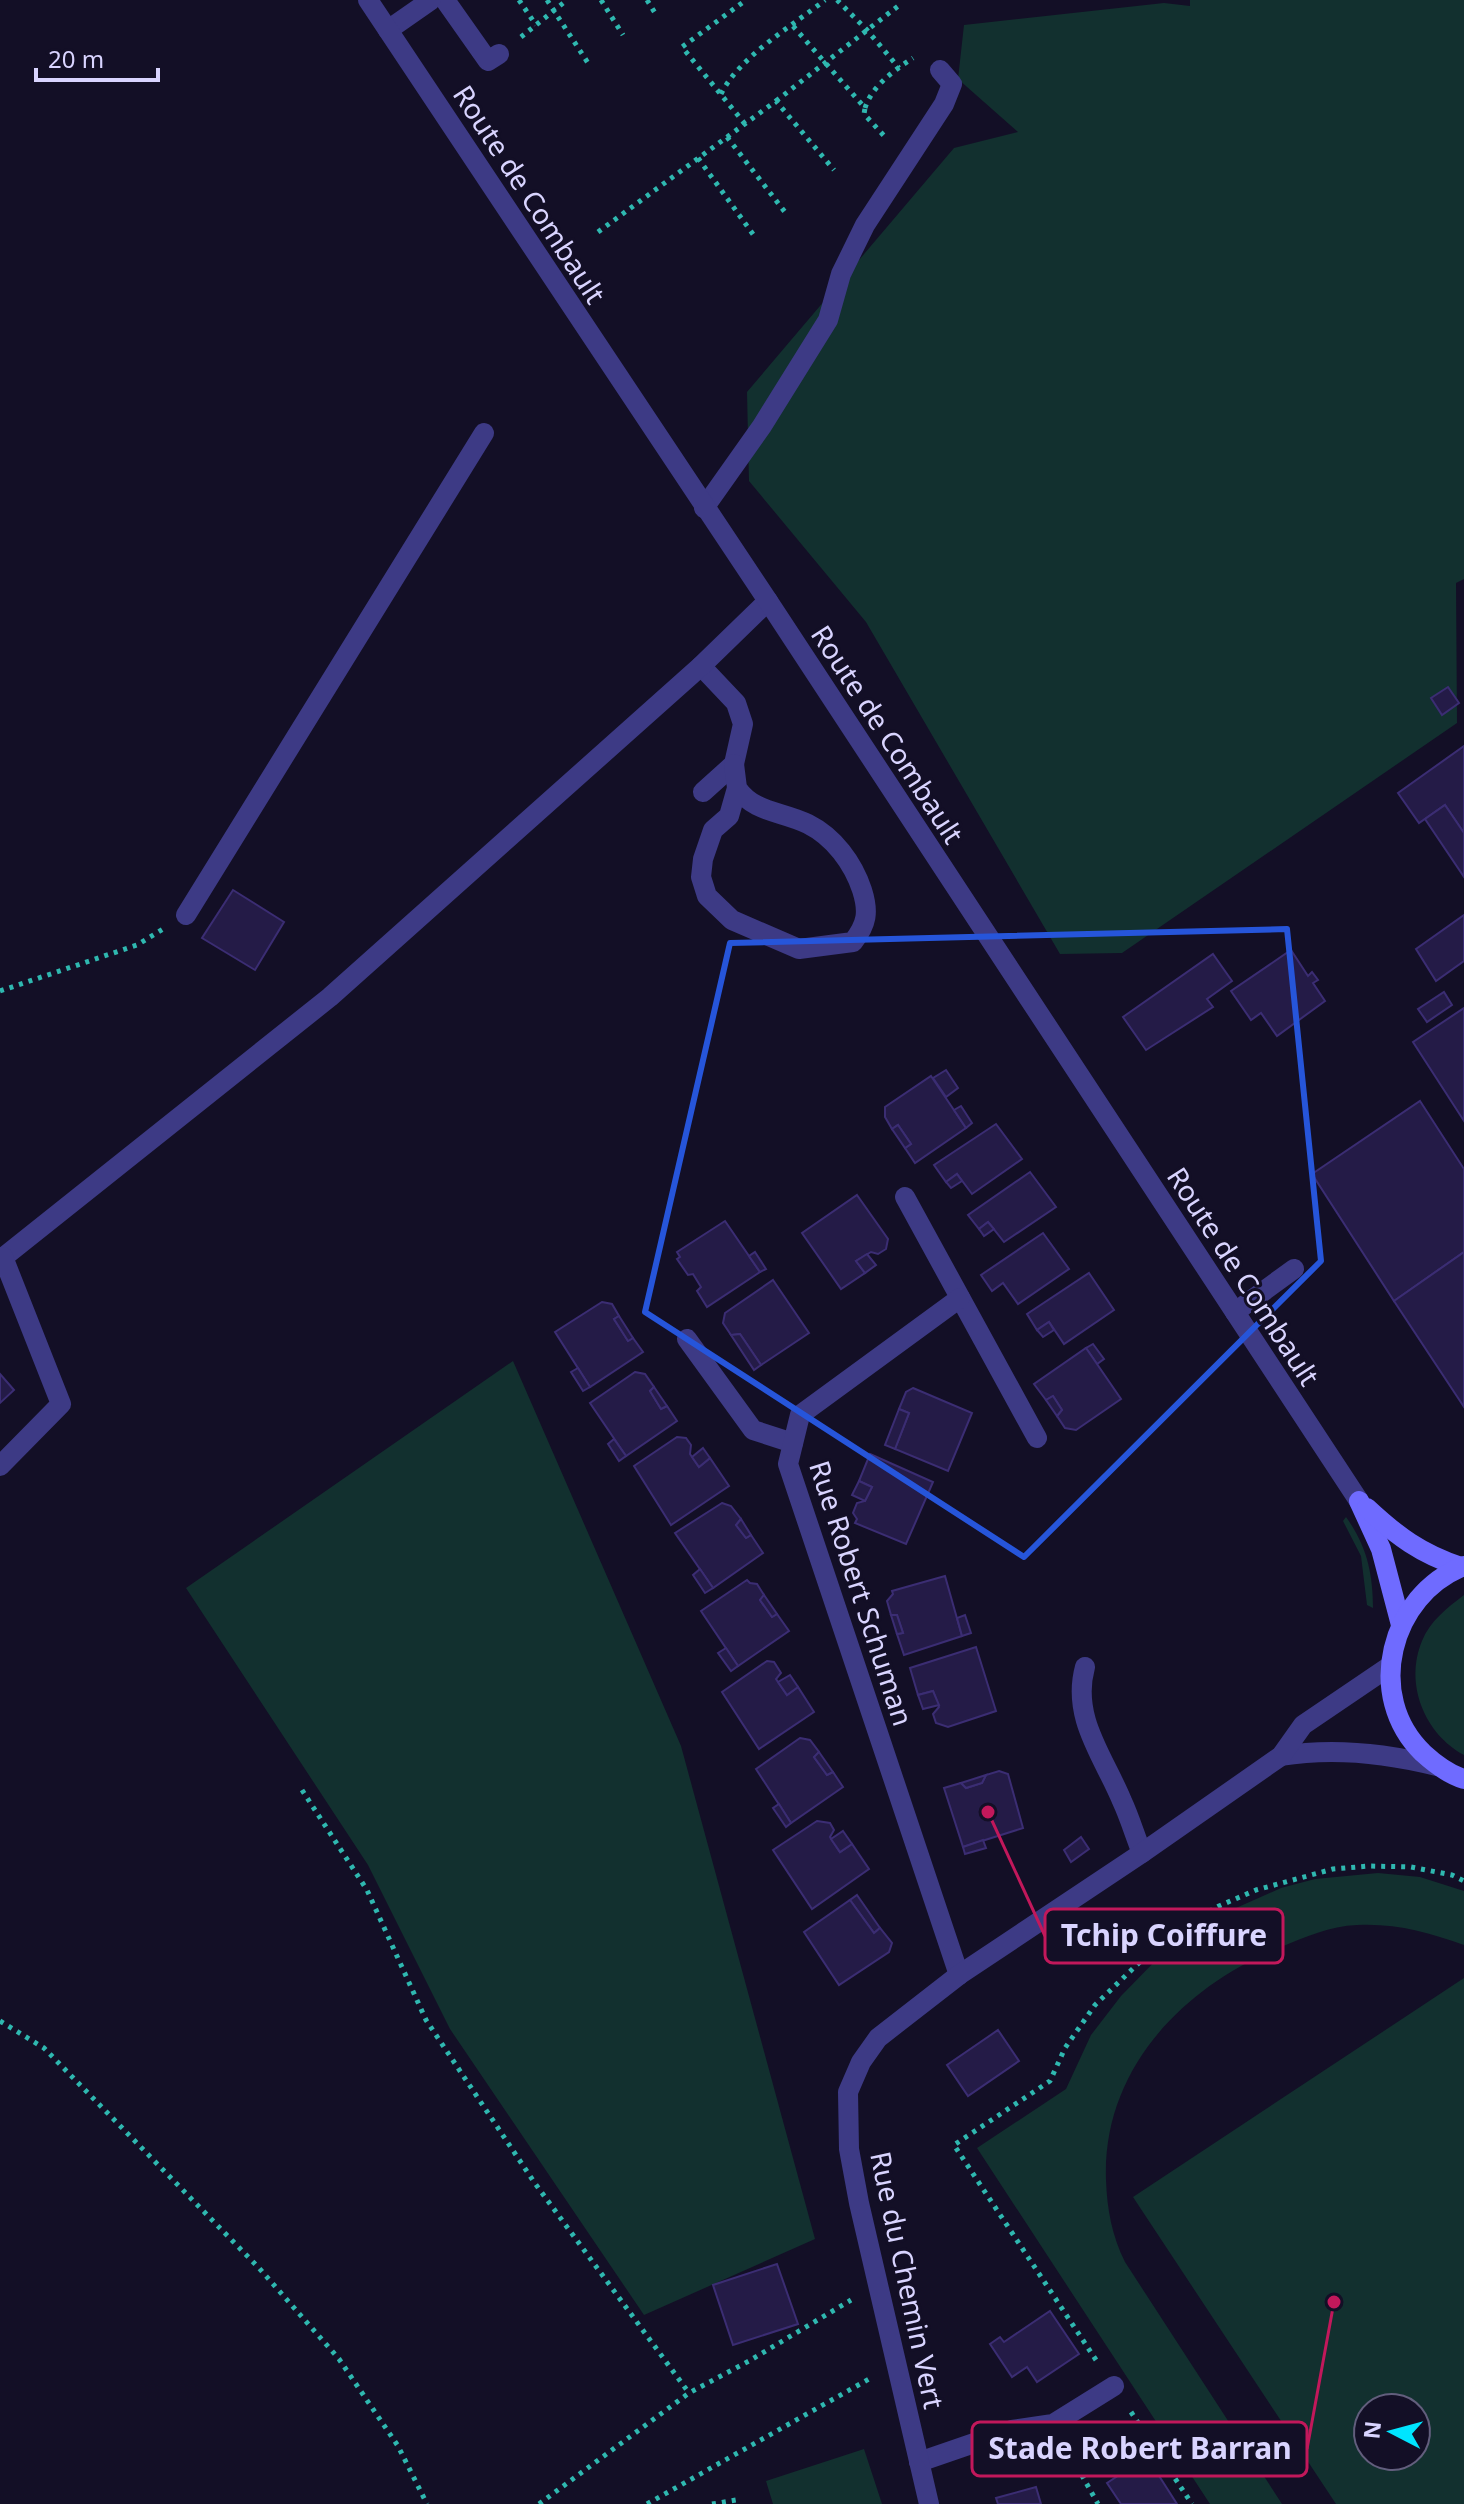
<svg xmlns="http://www.w3.org/2000/svg" width="1464" height="2504" font-family="'Noto Sans',sans-serif">
<style>
.green{fill:#12302f;fill-rule:evenodd}
.building{fill:#241b47;stroke:#3b2d73;stroke-width:2}
.lines{fill:none;stroke-linecap:round;stroke-linejoin:round}
.path{stroke:#2fb8b0;stroke-width:5;stroke-dasharray:4 6;stroke-linecap:butt}
.service{stroke:#3d3a85;stroke-width:20}
.minor{stroke:#3d3a85;stroke-width:20}
.tertiary{stroke:#3d3a85;stroke-width:20}
.secondary{stroke:#6f6bff;stroke-width:20}
.marked{fill:none;stroke:#2655da;stroke-width:6;stroke-linejoin:round}
.labels{text-anchor:middle;dominant-baseline:central;stroke-width:6;stroke-linejoin:round;paint-order:stroke}
.street-label{font-size:28px;fill:#d9d4ff;stroke:#130f26}
.leader{fill:none;stroke:#c2185b;stroke-width:3}
.callout-dot{fill:#c2185b;stroke:#130f26;stroke-width:3}
.callout{fill:#130f26;stroke:#c2185b;stroke-width:3}
.callout-label{font-size:30px;text-anchor:middle;font-weight:bold;fill:#d9d4ff}
</style>
<rect width="100%" height="100%" fill="#130f26"/>
<!-- green -->
<g class="green">
<polygon points="1190,0 1464,0 1464,579 1456,583 1457,723 1122,953 1060,954 866,622 749,481 747,392 954,148 1018,132 958,79 964,25 1164,3 1190,6"/>
<polygon points="513,1361 681,1746 815,2239 644,2315 450,2029 368,1865 186,1588"/>
<path d="M1346,1517C1367,1546 1373,1574 1373,1608L1367,1605L1361,1556L1343,1521Z"/>
<path d="M1464,1595V1755C1425,1734 1404,1684 1422,1641C1430,1621 1447,1608 1464,1595Z"/>
<path d="M1378,1873L1420,1877L1464,1891V1945C1428,1932 1395,1923 1357,1925C1330,1926 1305,1937 1281,1947C1184,1986 1102,2069 1106,2180C1107,2209 1112,2236 1125,2262L1282,2504H1210L977,2148L1066,2089L1091,2035L1121,1996L1163,1953L1218,1916L1281,1888L1315,1879Z"/>
<path d="M1464,1978V2504H1336L1133,2197ZM1368,2408H1416V2456H1368Z"/>
<polygon points="864,2449 882,2504 773,2504 766,2481"/>
</g>
<!-- building -->
<g class="building">
<polygon points="1448,687 1459,703 1442,715 1431,698"/>
<polygon points="1464,746 1464,833 1445,805 1419,823 1398,793"/>
<polygon points="1445,805 1464,833 1464,877 1425,819"/>
<polygon points="233,890 284,922 255,970 202,938"/>
<polygon points="1464,915 1464,961 1436,981 1416,949"/>
<polygon points="1291,950 1308,976 1312,972 1318,980 1313,983 1325,1001 1277,1036 1261,1013 1251,1020 1231,991"/>
<polygon points="1213,954 1232,981 1207,999 1213,1007 1146,1050 1123,1017"/>
<polygon points="1444,992 1452,1005 1427,1022 1418,1009"/>
<polygon points="1464,1008 1464,1121 1413,1042"/>
<polygon points="946,1070 958,1088 946,1097 933,1078"/>
<polygon points="931,1076 966,1128 915,1163 905,1148 911,1144 898,1125 892,1129 885,1117 885,1107"/>
<polygon points="1420,1101 1464,1169 1464,1252 1394,1301 1312,1174"/>
<polygon points="961,1106 972,1123 966,1128 954,1110"/>
<polygon points="996,1124 1022,1159 972,1194 957,1174 946,1182 934,1165"/>
<polygon points="898,1125 911,1144 905,1148 892,1129"/>
<polygon points="1030,1172 1056,1207 1004,1242 988,1222 979,1229 968,1215"/>
<polygon points="957,1174 962,1181 951,1188 946,1182"/>
<polygon points="857,1195 888,1239 886,1249 878,1254 871,1252 856,1261 865,1273 841,1289 802,1233"/>
<polygon points="725,1221 760,1272 707,1307 697,1291 701,1287 693,1274 688,1275 677,1259 680,1257 677,1252"/>
<polygon points="988,1222 994,1229 984,1236 979,1229"/>
<polygon points="1043,1233 1069,1269 1018,1304 1003,1283 992,1291 981,1275"/>
<polygon points="755,1252 766,1269 760,1272 749,1256"/>
<polygon points="1464,1252 1464,1407 1394,1301"/>
<polygon points="867,1254 876,1265 865,1273 856,1261"/>
<polygon points="1089,1273 1114,1310 1064,1344 1049,1322 1037,1330 1027,1314"/>
<polygon points="773,1280 809,1333 761,1365 740,1334 731,1335 723,1323 725,1313"/>
<polygon points="602,1302 612,1304 619,1316 614,1319 628,1341 633,1338 643,1352 590,1387 555,1332"/>
<polygon points="619,1316 633,1338 628,1341 614,1319"/>
<polygon points="1049,1322 1054,1330 1043,1337 1037,1330"/>
<polygon points="740,1334 761,1365 754,1370 731,1335"/>
<polygon points="1093,1344 1104,1359 1097,1364 1086,1348"/>
<polygon points="1086,1348 1121,1399 1076,1430 1065,1428 1057,1416 1062,1410 1053,1396 1046,1400 1034,1384"/>
<polygon points="578,1368 590,1387 583,1391 571,1372"/>
<polygon points="635,1372 645,1374 654,1387 650,1391 661,1409 667,1406 677,1421 626,1456 590,1403"/>
<polygon points="0,1374 14,1390 0,1403"/>
<polygon points="654,1387 667,1406 661,1409 650,1391"/>
<polygon points="913,1388 972,1413 948,1471 895,1449 909,1413 899,1409 906,1392"/>
<polygon points="1053,1396 1062,1410 1057,1416 1046,1400"/>
<polygon points="899,1409 909,1413 895,1449 885,1445"/>
<polygon points="677,1437 686,1438 691,1445 690,1454 699,1467 710,1458 729,1486 671,1525 634,1466"/>
<polygon points="614,1439 626,1456 619,1461 608,1444"/>
<polygon points="703,1448 710,1458 699,1467 692,1457"/>
<polygon points="870,1454 933,1482 906,1544 855,1523 857,1519 853,1513 857,1503 865,1501 872,1487 859,1481"/>
<polygon points="859,1481 872,1487 865,1501 852,1495"/>
<polygon points="722,1503 731,1506 741,1519 736,1525 746,1538 751,1535 763,1553 713,1588 675,1533"/>
<polygon points="741,1519 751,1535 746,1538 736,1525"/>
<polygon points="700,1569 713,1588 705,1593 693,1575"/>
<polygon points="945,1576 962,1636 904,1655 897,1634 903,1633 897,1615 891,1615 887,1601 893,1594 892,1591"/>
<polygon points="747,1580 750,1583 757,1584 764,1595 760,1600 772,1617 777,1614 789,1631 738,1666 701,1611"/>
<polygon points="764,1595 777,1614 772,1617 760,1600"/>
<polygon points="891,1615 897,1615 903,1633 897,1634"/>
<polygon points="965,1615 971,1633 962,1636 957,1618"/>
<polygon points="976,1647 996,1711 948,1727 936,1723 933,1714 939,1707 933,1691 918,1695 910,1668"/>
<polygon points="726,1648 738,1666 731,1671 718,1653"/>
<polygon points="767,1661 774,1662 781,1673 776,1679 787,1695 798,1687 814,1712 759,1749 722,1692"/>
<polygon points="790,1675 798,1687 787,1695 778,1682"/>
<polygon points="933,1691 939,1705 923,1709 918,1695"/>
<polygon points="800,1738 810,1740 819,1752 814,1757 827,1775 833,1772 843,1787 791,1823 756,1769"/>
<polygon points="819,1752 833,1772 827,1775 814,1757"/>
<polygon points="999,1771 1008,1774 1023,1828 963,1847 944,1788 961,1783 966,1788 982,1783 986,1775"/>
<polygon points="986,1775 982,1783 966,1788 961,1783"/>
<polygon points="779,1804 791,1823 786,1827 773,1808"/>
<polygon points="817,1821 830,1823 834,1830 830,1837 840,1852 852,1844 869,1869 812,1909 773,1850"/>
<polygon points="843,1831 852,1844 840,1852 831,1839"/>
<polygon points="1081,1837 1089,1849 1071,1862 1064,1850"/>
<polygon points="983,1840 986,1848 965,1854 963,1847"/>
<polygon points="857,1895 880,1928 874,1933 850,1900"/>
<polygon points="850,1900 874,1933 880,1928 892,1943 889,1952 839,1985 804,1932"/>
<polygon points="998,2030 1019,2061 968,2096 947,2065"/>
<polygon points="777,2264 798,2324 733,2345 713,2285"/>
<polygon points="1050,2311 1079,2354 1037,2382 1027,2367 1012,2377 990,2344 1000,2337 1004,2342"/>
<polygon points="1147,2457 1177,2504 1121,2504 1107,2483"/>
<polygon points="1036,2487 1041,2504 998,2504 996,2498"/>
</g>
<g class="lines">
<!-- path -->
<g class="path">
<polyline points="519,0 536,25"/>
<polyline points="547,0 588,63"/>
<polyline points="601,0 623,35"/>
<polyline points="647,0 655,13"/>
<polyline points="837,0 867,30 899,68"/>
<polyline points="793,26 865,108 864,114 887,139"/>
<polyline points="521,37 567,0"/>
<path d="M721,94C739,57 792,26 825,0"/>
<polyline points="776,101 902,3"/>
<path d="M865,108C872,86 893,71 913,58"/>
<polyline points="745,124 682,47 746,0"/>
<polyline points="727,137 788,216"/>
<polyline points="698,158 755,237"/>
<polyline points="598,232 776,101 834,170"/>
<polyline points="0,991 137,945 163,929"/>
<polyline points="302,1790 367,1890 426,2020 534,2182 689,2393"/>
<polyline points="0,2021 44,2048 259,2268 339,2359 398,2446 427,2504"/>
<polyline points="1096,2360 954,2145 1050,2081 1065,2048 1095,2005 1169,1934 1219,1906 1256,1890 1333,1869 1369,1866 1411,1867 1452,1875 1464,1881"/>
<polyline points="1131,2412 1192,2504"/>
<polyline points="1067,2449 1098,2504"/>
<polyline points="539,2504 689,2393 749,2361 851,2300"/>
<polyline points="647,2504 869,2379"/>
<polyline points="712,2504 736,2500 738,2504"/>
</g>
<!-- service -->
<g class="service">
<polyline points="445,0 488,61 499,54"/>
<polyline points="388,30 431,0"/>
<polyline points="704,508 762,426 828,320 841,274 865,225 944,104 952,84 940,70"/>
<polyline points="701,666 736,703 743,724 734,764 703,792"/>
<path d="M734,764L737,788L729,816L713,830L703,859L701,877L707,896L732,920L799,949L853,942C867,924 869,912 862,890C853,863 834,837 808,824C782,811 754,813 737,788"/>
<polyline points="186,915 484,433"/>
<polyline points="0,1260 330,997 701,666 768,601"/>
<polyline points="1235,1312 1294,1269"/>
<polyline points="0,1466 61,1404 3,1257"/>
<path d="M1085,1667C1071,1718 1104,1757 1122,1801C1130,1818 1135,1836 1142,1853"/>
<polyline points="919,2462 1012,2430 1053,2424 1114,2386"/>
</g>
<!-- minor -->
<g class="minor">
<polyline points="905,1197 1037,1438"/>
<polyline points="687,1339 753,1430 793,1443"/>
<path d="M1281,1756C1334,1747 1385,1753 1437,1766"/>
<polyline points="959,1975 788,1464 800,1415 960,1298"/>
<polyline points="929,2504 859,2203 849,2149 848,2092 861,2062 878,2038 959,1975 1142,1853 1281,1756 1303,1725 1390,1666"/>
</g>
<!-- tertiary -->
<polyline class="tertiary" points="368,0 768,601 1359,1501"/>
<!-- secondary -->
<g class="secondary">
<polyline points="1359,1501 1381,1549 1401,1625"/>
<path d="M1367,1508C1397,1536 1421,1554 1461,1567"/>
<path d="M1464,1566C1390,1595 1364,1696 1423,1753C1435,1764 1448,1774 1464,1779"/>
</g>
</g>
<!-- marked area -->
<path class="marked" d="M1287,929L1321,1261L1024,1557L645,1312L730,943Z"/>
<g class="labels">
<!-- street labels -->
<g class="street-label">
<text transform="translate(530 194) rotate(57)">Route de Combault</text>
<text transform="translate(888 734) rotate(57)">Route de Combault</text>
<text transform="translate(1244 1276) rotate(57)">Route de Combault</text>
<text transform="translate(862 1593) rotate(72)">Rue Robert Schuman</text>
<text transform="translate(908 2280) rotate(78)">Rue du Chemin Vert</text>
</g>
</g>
<!-- callouts -->
<path class="leader" d="M988 1812L1045 1936M1334 2302L1307 2449"/>
<g class="callout-dot">
<circle cx="988" cy="1812" r="8"/>
<circle cx="1334" cy="2302" r="8"/>
</g>
<g class="callout">
<rect x="1045" y="1909" width="238" height="54" rx="8"/>
<rect x="972" y="2422" width="335" height="54" rx="8"/>
</g>
<g class="callout-label">
<text x="1164" y="1946">Tchip Coiffure</text>
<text x="1140" y="2459">Stade Robert Barran</text>
</g>
<!-- north arrow -->
<g transform="translate(1392 2432) rotate(276)"><circle r="38" fill="#130f26" stroke="#625e7d" stroke-width="2"/>
<path d="M0-6L14 30L0 20L-14 30Z" fill="#00e5ff"/>
<text y="-12" font-size="22" font-weight="bold" text-anchor="middle" fill="#d9d4ff">N</text>
</g>
<!-- scale -->
<path d="M36 68v12h122v-12" fill="none" stroke="#d9d4ff" stroke-width="4"/>
<text x="48" y="68" font-size="24" fill="#d9d4ff" stroke="#130f26" stroke-width="6" paint-order="stroke">20 m</text>
</svg>
